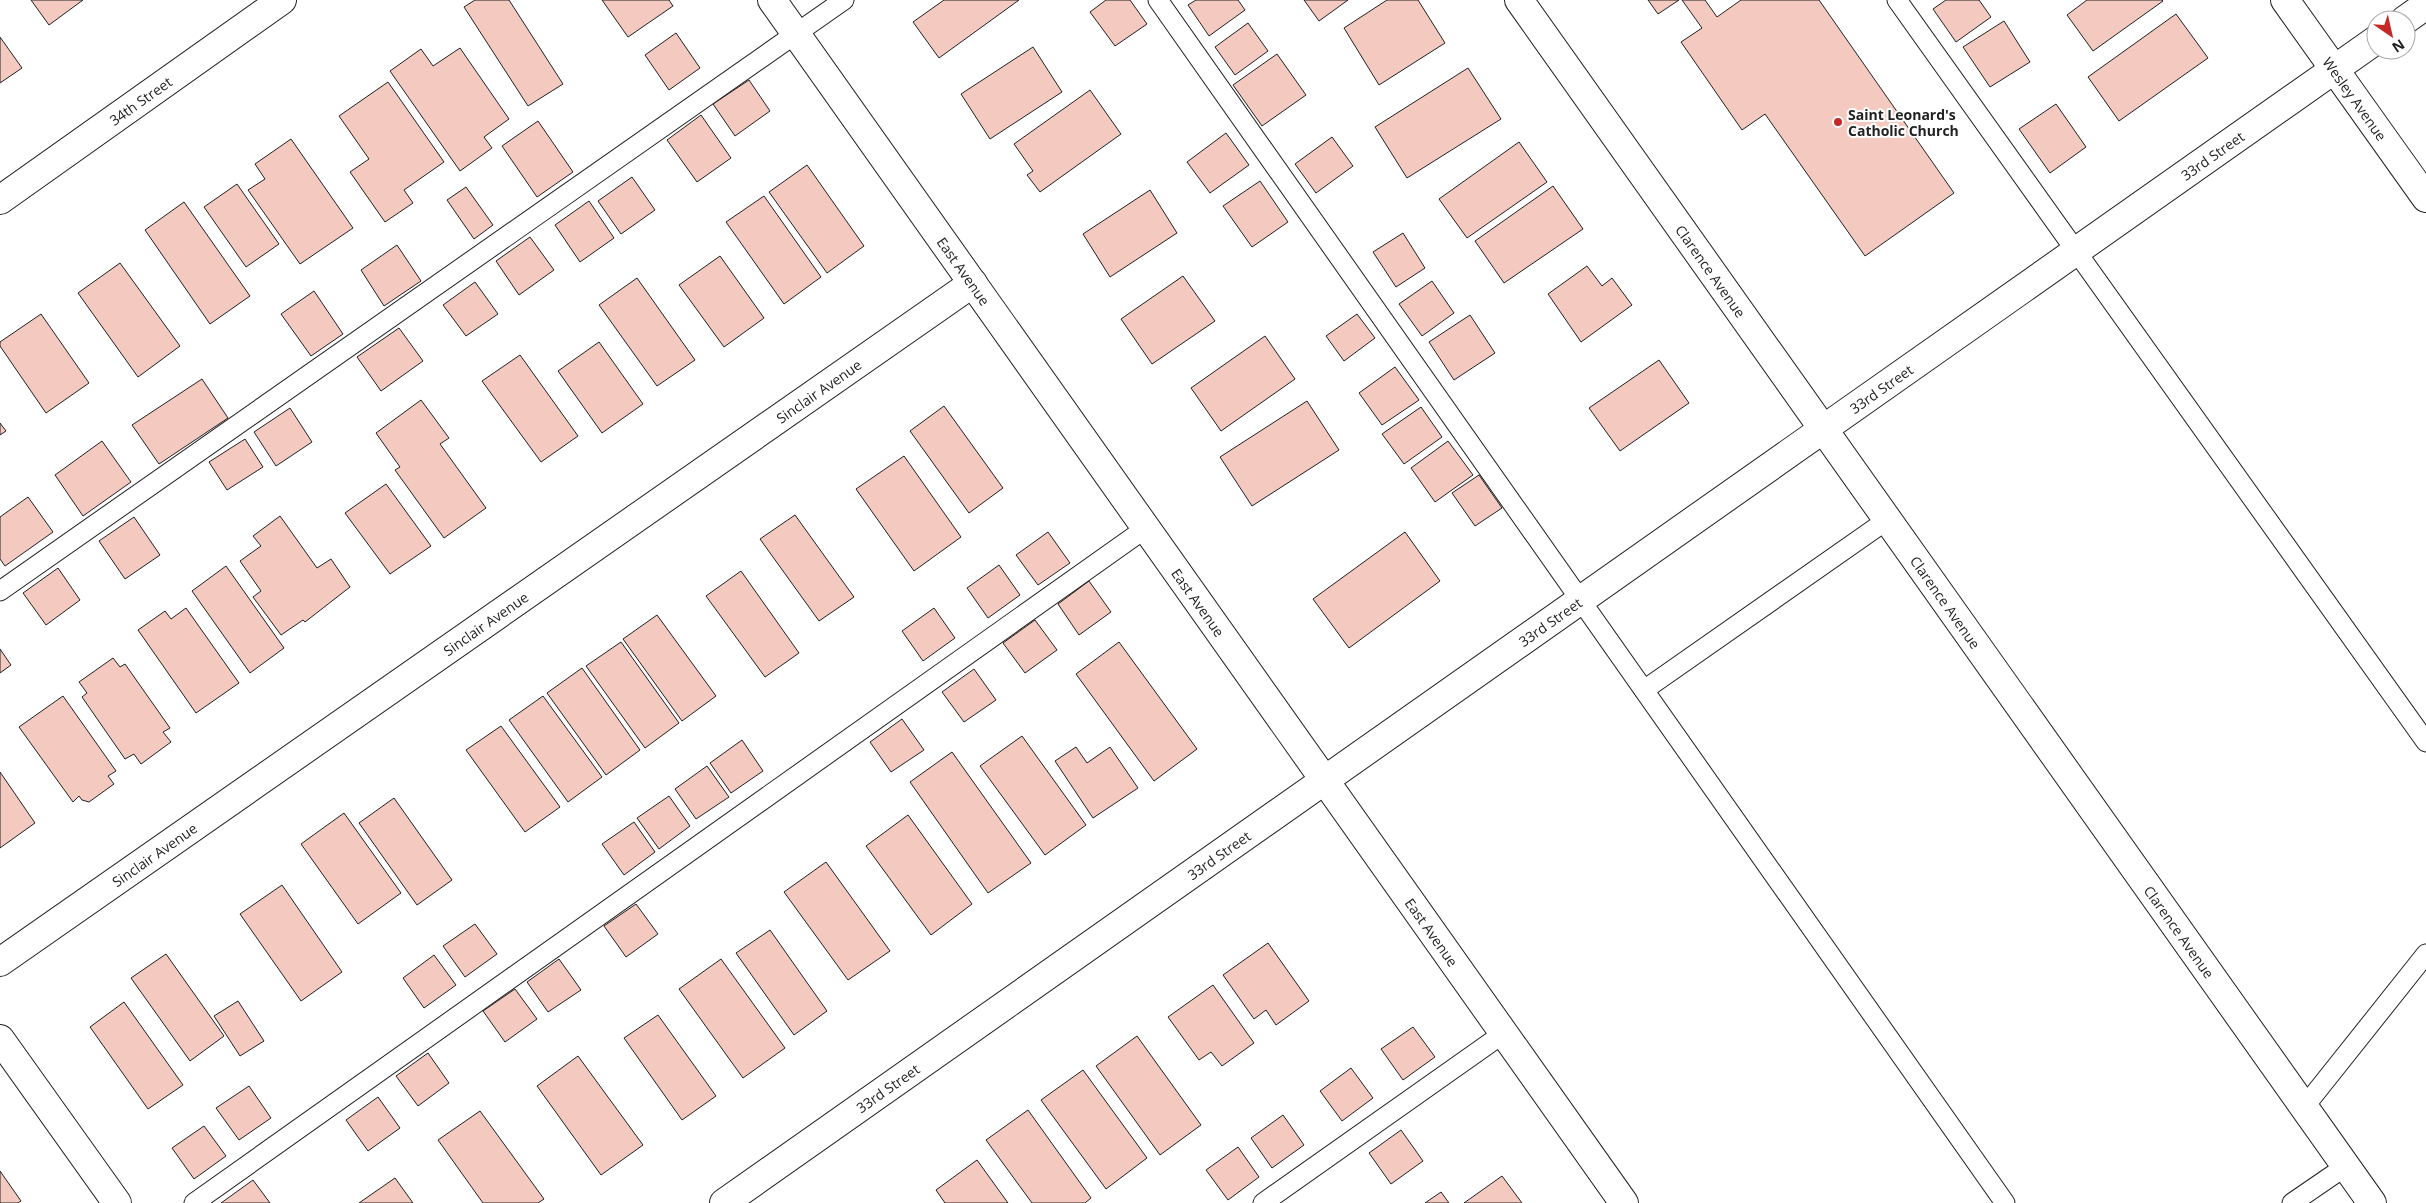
<svg xmlns="http://www.w3.org/2000/svg" width="2426" height="1203" font-family="'Open Sans',sans-serif">
<style>
.building{fill:#f3c9c0;stroke:#222}
.lines{fill:none;stroke-linecap:round;stroke-linejoin:round}
.lane-casing{stroke:#222;stroke-width:21}
.street-casing{stroke:#222;stroke-width:30}
.lane{stroke:#fff;stroke-width:19}
.street{stroke:#fff;stroke-width:28}
.poi-dot{fill:#c62828;stroke:#fff;stroke-width:2}
.labels{text-anchor:middle;dominant-baseline:central;stroke-width:4;stroke-linejoin:round;paint-order:stroke}
.street-label{font-size:14px;fill:#222;stroke:#fff}
.poi-label{font-size:14px;font-weight:bold;fill:#222;stroke:#fff;text-anchor:start}
</style>
<rect width="100%" height="100%" fill="#fff"/>
<!-- building -->
<g class="building">
<polygon points="31,0 83,0 49,25"/>
<polygon points="475,0 509,0 563,84 528,106 464,7"/>
<polygon points="602,0 669,0 673,6 628,37"/>
<polygon points="944,0 1019,0 939,58 913,22"/>
<polygon points="1106,0 1130,0 1147,24 1115,46 1090,12"/>
<polygon points="1196,0 1238,0 1245,10 1209,36 1188,5"/>
<polygon points="1304,0 1348,0 1319,21"/>
<polygon points="1387,0 1418,0 1445,43 1379,85 1344,28"/>
<polygon points="1648,0 1679,0 1658,14"/>
<polygon points="1682,0 1705,0 1717,17 1741,0 1819,0 1954,193 1865,256 1765,114 1742,130 1681,42 1702,28"/>
<polygon points="1946,0 1979,0 1991,17 1956,42 1933,9"/>
<polygon points="2087,0 2162,0 2163,1 2093,51 2067,15"/>
<polygon points="2176,14 2208,58 2119,121 2088,77"/>
<polygon points="2004,21 2030,62 1990,87 1963,47"/>
<polygon points="1248,23 1268,51 1235,75 1215,47"/>
<polygon points="676,33 700,68 669,90 645,55"/>
<polygon points="0,37 22,68 0,83"/>
<polygon points="1033,47 1062,92 990,139 961,94"/>
<polygon points="460,48 509,119 484,137 492,148 460,171 390,71 421,49 433,66"/>
<polygon points="1277,54 1306,95 1262,126 1233,85"/>
<polygon points="1468,68 1501,119 1407,178 1375,127"/>
<polygon points="749,80 770,111 735,136 713,104"/>
<polygon points="388,82 444,162 404,190 413,203 385,222 350,172 369,159 339,116"/>
<polygon points="1090,90 1121,134 1040,192 1027,175 1033,171 1014,144"/>
<polygon points="2056,104 2086,147 2050,173 2019,129"/>
<polygon points="701,115 731,158 697,182 667,140"/>
<polygon points="538,121 573,172 537,197 502,146"/>
<polygon points="1226,133 1249,165 1210,193 1187,162"/>
<polygon points="1332,137 1353,166 1316,193 1295,164"/>
<polygon points="291,139 353,228 300,264 248,190 265,179 255,164"/>
<polygon points="1519,142 1547,182 1467,238 1439,199"/>
<polygon points="807,165 864,246 827,273 769,192"/>
<polygon points="632,177 655,210 621,234 598,201"/>
<polygon points="1260,181 1288,222 1252,247 1223,206"/>
<polygon points="237,184 279,244 246,267 204,207"/>
<polygon points="1553,186 1583,229 1504,283 1475,241"/>
<polygon points="466,187 493,225 474,239 447,200"/>
<polygon points="1150,190 1177,233 1110,277 1083,234"/>
<polygon points="764,196 821,277 784,304 726,222"/>
<polygon points="589,201 614,238 580,262 555,225"/>
<polygon points="184,202 250,296 210,324 145,230"/>
<polygon points="1403,233 1425,268 1396,287 1373,252"/>
<polygon points="530,237 554,270 519,295 496,261"/>
<polygon points="397,245 421,281 384,306 361,270"/>
<polygon points="720,256 764,318 724,347 679,285"/>
<polygon points="120,263 180,346 138,377 78,293"/>
<polygon points="1587,266 1602,286 1612,278 1632,305 1581,342 1548,294"/>
<polygon points="1183,276 1215,321 1152,364 1121,319"/>
<polygon points="637,278 695,360 657,386 599,305"/>
<polygon points="1432,281 1454,313 1422,336 1399,304"/>
<polygon points="475,282 498,314 466,336 443,305"/>
<polygon points="314,291 343,334 311,356 281,314"/>
<polygon points="41,314 89,383 46,413 0,346 0,342"/>
<polygon points="1357,314 1375,338 1344,361 1326,336"/>
<polygon points="1470,315 1495,353 1454,380 1429,342"/>
<polygon points="399,328 423,361 381,391 357,357"/>
<polygon points="1265,336 1295,379 1221,431 1191,388"/>
<polygon points="599,342 643,404 602,433 558,371"/>
<polygon points="520,355 578,436 541,462 482,381"/>
<polygon points="1659,360 1689,403 1620,451 1589,408"/>
<polygon points="1395,367 1419,400 1382,425 1359,393"/>
<polygon points="202,379 228,418 159,464 132,425"/>
<polygon points="421,400 449,438 440,444 486,508 444,538 395,470 400,467 376,433"/>
<polygon points="1307,401 1339,450 1252,506 1220,457"/>
<polygon points="944,406 1003,488 969,513 910,431"/>
<polygon points="1421,407 1442,437 1404,464 1382,434"/>
<polygon points="290,408 312,442 276,466 254,432"/>
<polygon points="0,423 6,431 0,435"/>
<polygon points="245,439 263,467 227,490 209,462"/>
<polygon points="102,441 131,482 83,516 55,475"/>
<polygon points="1448,441 1473,475 1435,502 1411,468"/>
<polygon points="904,456 961,537 914,571 856,489"/>
<polygon points="1479,475 1502,508 1475,526 1452,493"/>
<polygon points="386,484 431,546 390,574 345,513"/>
<polygon points="28,497 53,532 5,566 0,559 0,517"/>
<polygon points="795,515 854,597 819,621 760,539"/>
<polygon points="280,516 317,568 331,559 350,587 305,622 303,620 281,635 253,597 261,591 240,561 261,546 253,536"/>
<polygon points="134,517 160,555 125,579 99,541"/>
<polygon points="1048,532 1070,563 1038,585 1016,555"/>
<polygon points="1405,532 1440,581 1349,648 1313,599"/>
<polygon points="999,565 1020,595 988,618 967,588"/>
<polygon points="226,566 284,648 250,673 192,591"/>
<polygon points="58,568 80,600 46,625 23,593"/>
<polygon points="741,571 799,653 765,677 706,596"/>
<polygon points="1089,581 1111,612 1079,635 1058,604"/>
<polygon points="186,608 239,683 196,713 138,630 165,611 171,619"/>
<polygon points="934,608 955,638 923,661 902,631"/>
<polygon points="657,615 716,696 682,721 623,639"/>
<polygon points="1035,620 1057,650 1025,673 1003,643"/>
<polygon points="621,642 679,723 645,748 586,666"/>
<polygon points="1119,642 1197,749 1154,781 1076,674"/>
<polygon points="0,649 11,665 0,673"/>
<polygon points="113,658 120,667 125,664 170,728 163,732 171,742 141,764 134,754 125,759 82,697 87,693 79,682"/>
<polygon points="582,668 640,750 606,775 547,693"/>
<polygon points="974,669 996,700 964,722 942,692"/>
<polygon points="63,696 116,771 108,776 114,784 89,802 82,800 79,796 73,802 19,727"/>
<polygon points="543,696 602,777 568,802 509,720"/>
<polygon points="902,719 924,750 891,772 870,742"/>
<polygon points="501,726 560,807 525,832 466,750"/>
<polygon points="1022,736 1086,825 1045,855 980,766"/>
<polygon points="742,740 763,771 731,793 710,763"/>
<polygon points="1076,747 1087,763 1110,747 1138,788 1093,818 1055,761"/>
<polygon points="952,752 1031,863 988,893 910,782"/>
<polygon points="707,766 729,797 696,819 675,789"/>
<polygon points="0,772 35,823 0,848"/>
<polygon points="669,796 690,826 659,849 637,818"/>
<polygon points="394,798 452,880 417,905 359,823"/>
<polygon points="344,813 401,893 358,924 301,844"/>
<polygon points="908,815 972,904 931,935 866,846"/>
<polygon points="634,822 655,852 624,875 602,844"/>
<polygon points="826,862 890,951 848,980 784,892"/>
<polygon points="282,885 342,972 301,1001 240,914"/>
<polygon points="636,904 658,934 626,957 604,926"/>
<polygon points="475,924 497,954 465,977 443,946"/>
<polygon points="770,930 827,1011 794,1035 736,953"/>
<polygon points="1268,943 1309,1001 1276,1025 1266,1010 1254,1019 1223,975"/>
<polygon points="166,954 224,1036 190,1061 131,978"/>
<polygon points="434,955 456,985 424,1008 403,978"/>
<polygon points="559,959 581,990 548,1012 527,982"/>
<polygon points="721,959 785,1048 743,1078 679,989"/>
<polygon points="1213,985 1254,1043 1222,1066 1211,1052 1199,1060 1168,1017"/>
<polygon points="515,989 537,1019 505,1042 483,1011"/>
<polygon points="238,1001 264,1041 240,1056 214,1016"/>
<polygon points="124,1002 183,1085 148,1109 90,1027"/>
<polygon points="658,1015 716,1096 682,1120 624,1038"/>
<polygon points="1413,1027 1435,1057 1403,1080 1381,1049"/>
<polygon points="1137,1036 1201,1125 1160,1155 1096,1066"/>
<polygon points="428,1053 449,1083 418,1106 396,1076"/>
<polygon points="578,1056 643,1145 601,1175 537,1086"/>
<polygon points="1351,1068 1373,1098 1342,1121 1320,1091"/>
<polygon points="1083,1070 1147,1158 1106,1189 1041,1100"/>
<polygon points="249,1086 271,1118 239,1140 216,1108"/>
<polygon points="378,1097 400,1128 368,1151 346,1120"/>
<polygon points="1028,1110 1091,1198 1085,1203 1032,1203 986,1140"/>
<polygon points="480,1111 544,1199 538,1203 483,1203 438,1140"/>
<polygon points="1283,1115 1304,1145 1272,1168 1251,1138"/>
<polygon points="204,1126 226,1156 194,1179 172,1148"/>
<polygon points="1401,1130 1423,1161 1391,1184 1369,1153"/>
<polygon points="1238,1147 1259,1177 1228,1200 1206,1170"/>
<polygon points="977,1160 1008,1203 945,1203 936,1190"/>
<polygon points="0,1171 21,1201 18,1203 0,1203"/>
<polygon points="1502,1176 1522,1203 1464,1203"/>
<polygon points="395,1178 413,1203 359,1203"/>
<polygon points="253,1180 270,1203 221,1203"/>
<polygon points="1441,1192 1449,1203 1425,1203"/>
</g>
<g class="lines">
<!-- lane casing -->
<g class="lane-casing">
<g id="lane">
<polyline points="1158,0 2005,1203"/>
<polyline points="1897,0 2426,742"/>
<polyline points="0,591 844,0"/>
<polyline points="1644,690 1887,520"/>
<polyline points="2305,1106 2426,954"/>
<polyline points="194,1203 1146,528"/>
<polyline points="1263,1203 1504,1033"/>
<polyline points="2292,1203 2346,1166"/>
</g>
</g>
<!-- street casing -->
<g class="street-casing">
<g id="street">
<path id="s1" d="M772,0L1624,1203"/>
<path id="s2" d="M1519,0L2372,1203"/>
<path id="s3" d="M2285,0L2426,198"/>
<polyline points="2405,20 2426,5"/>
<path id="s4" d="M0,200L282,0"/>
<path id="s5" d="M0,962L973,283"/>
<polyline points="0,1039 117,1203"/>
<path id="s6" d="M724,1203L2376,40"/>
</g>
</g>
<!-- lane -->
<use href="#lane" class="lane"/>
<!-- street -->
<use href="#street" class="street"/>
</g>
<!-- markers -->
<circle class="poi-dot" cx="1838" cy="122" r="5"/>
<g class="labels">
<!-- street labels -->
<g class="street-label">
<text stroke="none"><textPath href="#s3" startOffset="121">Wesley Avenue</textPath></text>
<text stroke="none"><textPath href="#s4" startOffset="172">34th Street</textPath></text>
<text stroke="none"><textPath href="#s6" startOffset="1820">33rd Street</textPath></text>
<text stroke="none"><textPath href="#s1" startOffset="332">East Avenue</textPath></text>
<text stroke="none"><textPath href="#s2" startOffset="332">Clarence Avenue</textPath></text>
<text stroke="none"><textPath href="#s6" startOffset="1415">33rd Street</textPath></text>
<text stroke="none"><textPath href="#s5" startOffset="998">Sinclair Avenue</textPath></text>
<text stroke="none"><textPath href="#s1" startOffset="738">East Avenue</textPath></text>
<text stroke="none"><textPath href="#s2" startOffset="738">Clarence Avenue</textPath></text>
<text stroke="none"><textPath href="#s6" startOffset="1010">33rd Street</textPath></text>
<text stroke="none"><textPath href="#s5" startOffset="592">Sinclair Avenue</textPath></text>
<text stroke="none"><textPath href="#s5" startOffset="188">Sinclair Avenue</textPath></text>
<text stroke="none"><textPath href="#s6" startOffset="605">33rd Street</textPath></text>
<text stroke="none"><textPath href="#s1" startOffset="1142">East Avenue</textPath></text>
<text stroke="none"><textPath href="#s2" startOffset="1142">Clarence Avenue</textPath></text>
<text stroke="none"><textPath href="#s6" startOffset="200">33rd Street</textPath></text>
</g>
<!-- poi labels -->
<g class="poi-label">
<text x="1848" y="114">Saint Leonard's<tspan x="1848" dy="16">Catholic Church</tspan></text>
</g>
</g>
<!-- north arrow -->
<g transform="translate(2391 35) rotate(146)"><circle r="24" fill="#ffffff" stroke="#a7a7a7"/>
<path d="M0-4L9 19L0 12L-9 19Z" fill="#c62828"/>
<text y="-8" font-size="14" font-weight="bold" text-anchor="middle" fill="#222222">N</text>
</g>
</svg>
